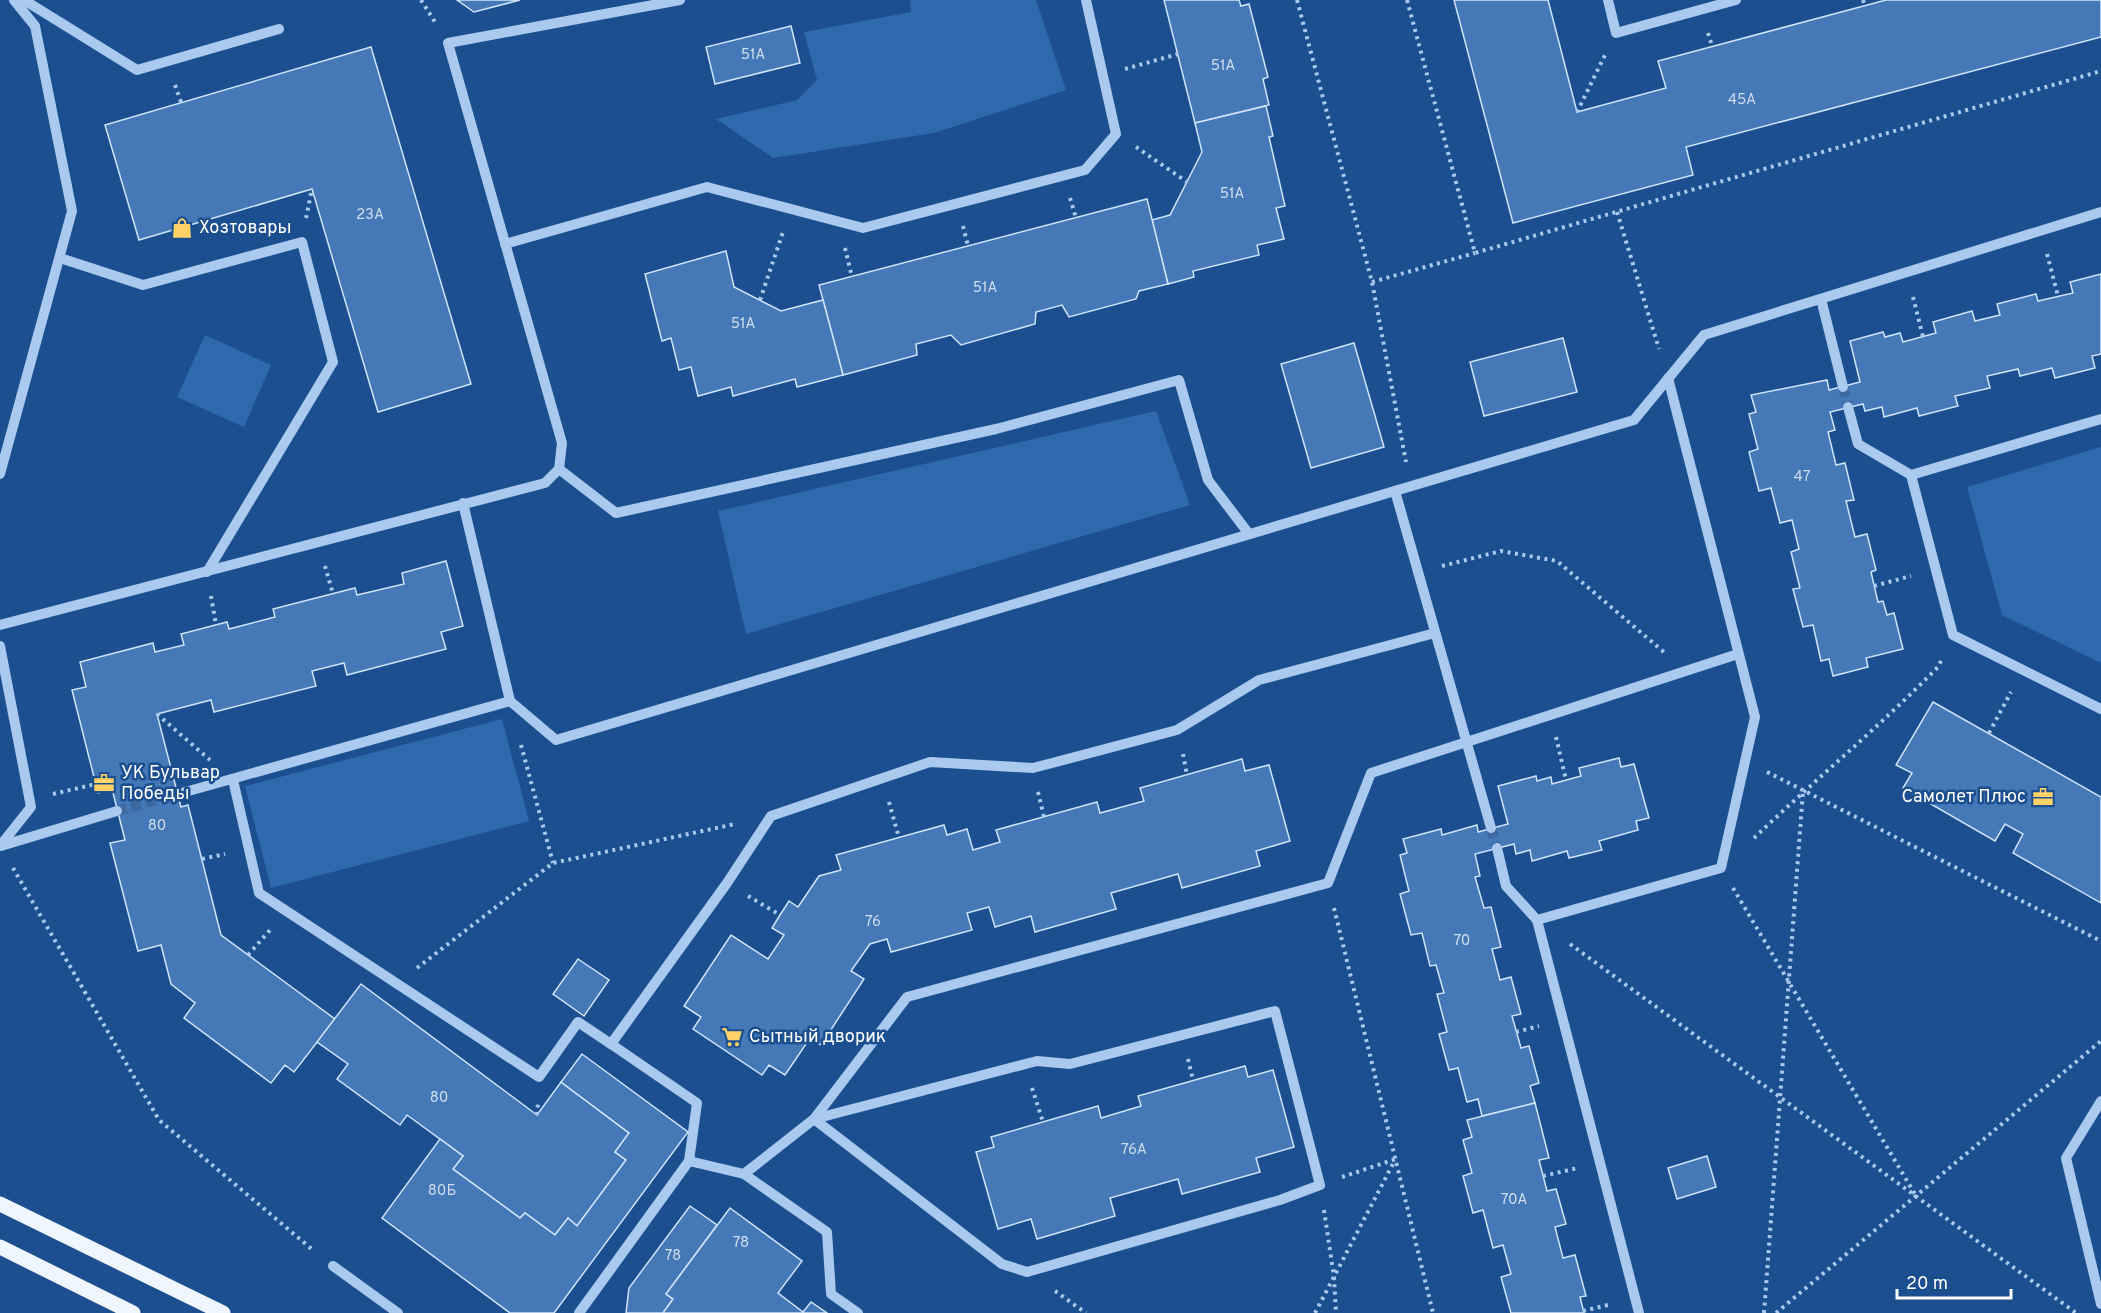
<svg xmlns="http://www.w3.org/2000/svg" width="2101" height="1313" font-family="Overpass,sans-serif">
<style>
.green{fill:#2e69ad}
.building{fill:#4478b7;stroke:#cfe3fa;stroke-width:1.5}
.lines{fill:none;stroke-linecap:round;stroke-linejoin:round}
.minor-tunnel{stroke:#3d69a0;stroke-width:10;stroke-dasharray:10 5;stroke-linecap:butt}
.path{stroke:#a9c9ee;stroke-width:4;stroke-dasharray:3 4.5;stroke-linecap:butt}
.minor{stroke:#a9c9ee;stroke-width:10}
.major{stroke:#f0f6ff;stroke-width:15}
.labels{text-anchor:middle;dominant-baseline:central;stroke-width:5;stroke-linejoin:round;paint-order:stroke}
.number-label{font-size:15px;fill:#d0dded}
.poi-label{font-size:18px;fill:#fff;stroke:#1b4f8f;text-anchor:start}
</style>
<rect width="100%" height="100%" fill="#1b4f8f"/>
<!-- green -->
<g class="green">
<polygon points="910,0 1036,0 1066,90 934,133 773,158 716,119 797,100 817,80 804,32 911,12"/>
<polygon points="205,335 271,365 244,427 177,397"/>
<polygon points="1156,411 1190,505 746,634 718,511"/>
<polygon points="2101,447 2101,663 2002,615 1967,487"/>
<polygon points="502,719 529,821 271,888 245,786"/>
</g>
<!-- building -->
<g class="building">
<polygon points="457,0 520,0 474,12"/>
<polygon points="1164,0 1239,0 1241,6 1249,4 1268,77 1263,79 1269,105 1195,123"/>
<polygon points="1454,0 1548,0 1577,112 1666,88 1658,61 1886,0 2101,0 2101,37 1686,147 1693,175 1513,223"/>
<polygon points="791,26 800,63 715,84 706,47"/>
<polygon points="371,47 471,384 378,412 312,189 139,240 105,125"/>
<polygon points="1266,106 1273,136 1269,137 1285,206 1276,208 1284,239 1257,245 1259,255 1193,271 1194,277 1168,284 1152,220 1170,215 1202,152 1195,123"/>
<polygon points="1147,199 1168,284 1139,291 1136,299 1069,317 1062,305 1036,312 1035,324 961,345 951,335 916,344 917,355 843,375 819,285"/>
<polygon points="726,251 734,287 781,311 823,300 843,375 797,387 795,379 733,396 731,387 698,396 691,367 679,370 671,338 662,341 645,274"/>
<polygon points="2101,274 2101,354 2092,356 2095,368 2055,378 2052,368 2020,376 2018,369 1987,376 1990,388 1955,396 1958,406 1919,416 1917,408 1884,417 1882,407 1865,411 1863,404 1830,412 1835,430 1828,432 1836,465 1845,463 1854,500 1846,501 1855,537 1867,534 1876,570 1871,572 1878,602 1883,601 1887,615 1894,613 1903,649 1866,658 1868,667 1833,676 1829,659 1821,661 1813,625 1803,627 1793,589 1800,588 1791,552 1799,549 1792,520 1780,523 1771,488 1759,491 1749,452 1758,449 1749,414 1756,412 1751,395 1827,380 1829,390 1860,382 1850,341 1883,332 1885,337 1900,333 1903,342 1936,333 1933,322 1972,311 1975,321 2000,315 1997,304 2036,294 2038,301 2073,293 2070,282"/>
<polygon points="1563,338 1577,392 1484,416 1470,362"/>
<polygon points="1354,343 1384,447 1311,468 1281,364"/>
<polygon points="446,561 463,626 441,632 446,649 347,675 344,663 312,671 316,686 214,712 211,700 157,714 181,807 188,805 221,935 335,1019 294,1072 285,1065 271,1083 184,1018 195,1003 171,984 161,945 138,951 110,843 125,840 112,789 98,793 72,690 86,687 80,662 153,643 155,652 184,645 181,634 227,622 229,629 275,617 273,609 355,588 357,595 404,584 402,573"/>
<polygon points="1933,702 2101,797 2101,903 2013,853 2023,834 2005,824 1995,841 1903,788 1912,773 1896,765"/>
<polygon points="1619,758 1621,767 1634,764 1649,818 1636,821 1638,830 1599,841 1602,850 1569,858 1567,851 1532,861 1530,850 1516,854 1514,844 1475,854 1480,876 1475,877 1484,908 1491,907 1501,947 1492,949 1500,980 1511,977 1521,1014 1512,1016 1521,1048 1529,1046 1539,1083 1530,1086 1535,1103 1482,1116 1478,1099 1467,1102 1458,1068 1449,1070 1439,1034 1447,1032 1437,994 1444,993 1436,965 1430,966 1422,933 1411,935 1400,894 1409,891 1400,855 1407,853 1403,839 1441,829 1442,835 1477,825 1478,832 1508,824 1498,786 1536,776 1537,781 1551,777 1552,784 1581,776 1579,768"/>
<polygon points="1242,759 1245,771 1269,765 1290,841 1256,851 1260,866 1182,888 1178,874 1111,893 1116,909 1035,932 1031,916 995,927 989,907 967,913 972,930 891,952 887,939 870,944 851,971 864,979 821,1045 810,1038 785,1075 769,1065 762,1075 693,1029 701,1017 684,1006 731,935 768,959 784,935 772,928 780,915 789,901 798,907 819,876 841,870 836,855 944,825 947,835 967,829 973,850 1000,842 996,830 1097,802 1100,813 1144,801 1140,788"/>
<polygon points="578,959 609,980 584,1016 553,994"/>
<polygon points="361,984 537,1115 561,1082 629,1133 615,1152 626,1160 577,1226 568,1218 555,1235 525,1213 520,1218 453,1169 463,1156 407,1115 400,1125 337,1079 348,1064 317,1042"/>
<polygon points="582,1054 688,1132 554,1313 510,1313 382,1218 440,1139 463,1156 453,1169 520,1218 525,1213 555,1235 568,1218 577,1226 626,1160 615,1152 629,1133 561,1082"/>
<polygon points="1245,1066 1248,1077 1273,1070 1294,1147 1256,1158 1260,1172 1182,1194 1178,1179 1110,1198 1115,1216 1037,1239 1031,1219 998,1229 976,1152 994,1147 991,1137 1098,1106 1101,1118 1141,1106 1138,1096"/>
<polygon points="1535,1103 1549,1158 1539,1160 1547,1191 1556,1189 1566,1224 1555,1227 1563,1258 1575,1255 1586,1296 1580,1297 1584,1313 1511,1313 1501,1277 1511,1274 1503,1245 1493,1248 1483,1210 1473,1213 1463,1176 1472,1173 1463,1140 1472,1137 1467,1120"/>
<polygon points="1707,1156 1716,1187 1677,1199 1668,1168"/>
<polygon points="690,1206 717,1225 666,1294 673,1299 663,1313 626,1313 629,1288"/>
<polygon points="730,1208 802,1261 778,1293 803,1312 811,1302 827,1313 663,1313 673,1299 666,1294"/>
</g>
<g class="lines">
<!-- minor-tunnel -->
<g class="minor-tunnel">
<polyline points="1843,387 1848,407"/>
<polyline points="117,811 178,794"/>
<polyline points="1491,828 1497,848"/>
</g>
<!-- path -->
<g class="path">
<polyline points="421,0 435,22"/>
<polyline points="1297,0 1372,282 1406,462"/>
<polyline points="1407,0 1475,253 2101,71"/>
<polyline points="1863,0 1865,6"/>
<polyline points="1708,33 1712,46"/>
<polyline points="1125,69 1178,54"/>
<polyline points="175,85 181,102"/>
<polyline points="1577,112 1606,53"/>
<polyline points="1136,147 1187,182"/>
<polyline points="1070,198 1076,218"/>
<polyline points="1617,212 1659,349"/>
<polyline points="306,218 312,189"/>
<polyline points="963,226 968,246"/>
<polyline points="845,248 852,277"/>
<polyline points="2047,254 2058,296"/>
<polyline points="1372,282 1475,253"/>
<polyline points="1913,297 1923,337"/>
<polyline points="760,300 783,232"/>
<polyline points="325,566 333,594"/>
<polyline points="1442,566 1501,551 1557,561 1665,653"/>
<polyline points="1874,586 1911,576"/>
<polyline points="211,596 216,625"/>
<polyline points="157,714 210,760"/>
<polyline points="1989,733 2011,692"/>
<polyline points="1556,737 1566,780"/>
<polyline points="521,745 553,863"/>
<polyline points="1183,754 1187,775"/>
<polyline points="1767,772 2101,941"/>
<polyline points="1038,792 1044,817"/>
<polyline points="53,794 96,784"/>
<polyline points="889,802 899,838"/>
<path d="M1754,838C1815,780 1879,727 1938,667L1943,657"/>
<polyline points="202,859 225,854"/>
<polyline points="13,868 159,1120 314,1251"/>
<polyline points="1733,888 1916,1196"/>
<polyline points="748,896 780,915"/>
<polyline points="1334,908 1433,1313"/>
<polyline points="1570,944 2076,1313"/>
<polyline points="248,955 270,930"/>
<polyline points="417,968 553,863 735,824"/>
<polyline points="1516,1032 1539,1026"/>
<polyline points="1188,1059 1193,1080"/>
<polyline points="1032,1088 1043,1122"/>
<polyline points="537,1115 538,1102"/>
<polyline points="1543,1176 1578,1168"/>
<polyline points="1342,1177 1396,1159"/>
<polyline points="1324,1210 1334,1277 1336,1313"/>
<polyline points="1055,1291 1086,1313"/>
<polyline points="1583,1311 1612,1304"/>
<polyline points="1315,1313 1395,1160"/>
<polyline points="1764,1313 1803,791"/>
<polyline points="1776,1313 2101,1041"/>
</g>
<!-- minor -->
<g class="minor">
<polyline points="24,0 137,70 279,29"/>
<polyline points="1608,0 1616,33 1736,0"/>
<polyline points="505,244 707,187 863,228 1085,170 1116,134 1086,0"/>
<polyline points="60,258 143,285 302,242 333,362 207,572"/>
<polyline points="1821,299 1843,387"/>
<polyline points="1848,407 1858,444 1911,475"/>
<polyline points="2101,419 1911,475 1953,635 2101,709"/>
<polyline points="559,469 616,513 996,429 1179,380 1208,480 1249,534"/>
<polyline points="0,474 72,211 35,26 14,0"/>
<polyline points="1395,491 1491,828"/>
<polyline points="0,625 545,483 559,469 562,443 448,43 680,0"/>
<polyline points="0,646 31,807 0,846"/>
<polyline points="510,701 556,740 1634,420 1704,335 2101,212"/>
<polyline points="233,780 259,893 539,1077 578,1022 611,1044"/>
<polyline points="178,794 510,701 463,503"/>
<polyline points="1,846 117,811"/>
<polyline points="1497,848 1506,886 1537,920"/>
<polygon points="1275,1011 1320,1185 1280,1200 1027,1272 1002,1264 814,1119 1037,1061 1070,1064"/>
<polyline points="2101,1101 2066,1158 2101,1304"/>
<polyline points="689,1161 744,1174 827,1232 831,1294 858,1313"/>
<polyline points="744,1174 814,1119 907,997 1328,883 1371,773 1738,654"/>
<polyline points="333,1266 398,1313"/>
<polyline points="579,1313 689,1161 697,1103 611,1044 727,883 771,816 930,762 1033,768 1177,730 1259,680 1435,633"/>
<polyline points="1639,1313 1537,920 1721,868 1755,717 1668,378"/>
</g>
<!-- major -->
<g class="major">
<polyline points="0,1204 223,1313"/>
<polyline points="0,1247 133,1313"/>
</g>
</g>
<!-- icons -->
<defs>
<g id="shop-bare" transform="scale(1.62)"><path d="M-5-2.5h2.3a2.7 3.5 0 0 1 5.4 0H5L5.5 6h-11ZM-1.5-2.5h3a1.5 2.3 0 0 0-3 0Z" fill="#ffd166" stroke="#1b4f8f" stroke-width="2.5" paint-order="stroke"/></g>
<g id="office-bare" transform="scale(1.62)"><path d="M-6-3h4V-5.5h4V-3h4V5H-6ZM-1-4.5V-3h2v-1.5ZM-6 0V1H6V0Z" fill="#ffd166" stroke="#1b4f8f" stroke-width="2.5" paint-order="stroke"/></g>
<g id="supermarket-bare" transform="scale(1.62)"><path d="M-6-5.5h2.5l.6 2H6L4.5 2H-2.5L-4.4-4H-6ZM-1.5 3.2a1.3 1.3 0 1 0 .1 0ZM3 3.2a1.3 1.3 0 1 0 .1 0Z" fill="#ffd166" stroke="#1b4f8f" stroke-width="2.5" paint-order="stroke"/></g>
</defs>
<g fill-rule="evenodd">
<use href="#shop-bare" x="182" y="228"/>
<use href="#office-bare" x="104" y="783"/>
<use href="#office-bare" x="2043" y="797"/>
<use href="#supermarket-bare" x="732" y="1037"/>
</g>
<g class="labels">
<!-- number labels -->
<g class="number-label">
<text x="753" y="55">51А</text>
<text x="1223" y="66">51А</text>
<text x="1742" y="100">45А</text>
<text x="1232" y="194">51А</text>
<text x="370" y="215">23А</text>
<text x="985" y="288">51А</text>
<text x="743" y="324">51А</text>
<text x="1802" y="477">47</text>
<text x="157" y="826">80</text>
<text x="873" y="922">76</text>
<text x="1462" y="941">70</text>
<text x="439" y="1098">80</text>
<text x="1134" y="1150">76А</text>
<text x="442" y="1191">80Б</text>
<text x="1514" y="1200">70А</text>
<text x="741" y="1243">78</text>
<text x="673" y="1256">78</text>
</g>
<!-- poi labels -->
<g class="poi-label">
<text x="199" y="228">Хозтовары</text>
<text x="121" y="773">УК Бульвар<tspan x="121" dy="21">Победы</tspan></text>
<text x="2026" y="797" text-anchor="end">Самолет Плюс</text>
<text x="749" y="1037">Сытный дворик</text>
</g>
</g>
<!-- scale -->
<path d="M1897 1289v9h114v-9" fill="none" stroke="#ffffff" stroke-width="3"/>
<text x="1906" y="1289" font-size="18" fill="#ffffff" stroke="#1b4f8f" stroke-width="4.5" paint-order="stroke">20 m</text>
</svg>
